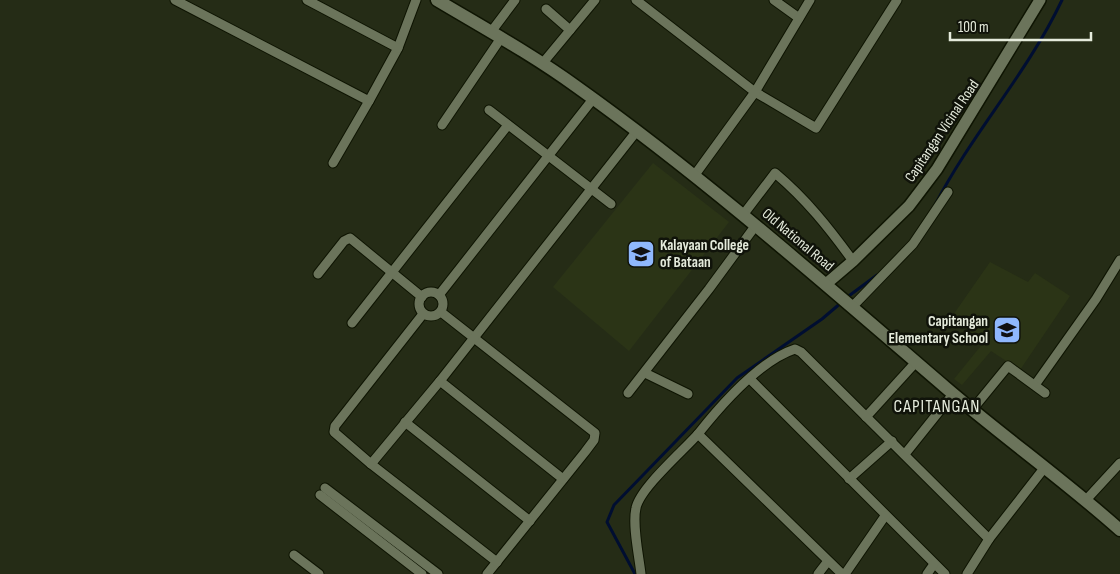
<svg xmlns="http://www.w3.org/2000/svg" width="1120" height="574" font-family="'Sofia Sans Condensed',sans-serif">
<style>
.built{fill:#2b3416}
.lines{fill:none;stroke-linecap:round;stroke-linejoin:round}
.stream{stroke:#000e31;stroke-width:3}
.minor-casing{stroke:#0e1402;stroke-width:11}
.tertiary-casing{stroke:#0e1402;stroke-width:14}
.secondary-casing{stroke:#0e1402;stroke-width:15}
.minor{stroke:#6b745b;stroke-width:9}
.tertiary{stroke:#6b745b;stroke-width:11}
.secondary{stroke:#6b745b;stroke-width:12}
.labels{text-anchor:middle;dominant-baseline:central;stroke-width:5;stroke-linejoin:round;paint-order:stroke}
.street-label{font-size:15px;fill:#e5ebdc;stroke:#10130a}
.poi-label{font-size:15px;font-weight:bold;fill:#e5ebdc;stroke:#10130a;text-anchor:start}
.quarter-label{font-size:18px;letter-spacing:1px;fill:#e5ebdc;stroke:#10130a}
</style>
<rect width="100%" height="100%" fill="#252c16"/>
<!-- built -->
<g class="built">
<polygon points="653,163 729,222 629,351 553,287"/>
<polygon points="990,262 1028,282 1035,273 1070,296 1020,370 991,351 962,385 954,379 984,342 951,318"/>
</g>
<g class="lines">
<!-- stream -->
<g class="stream">
<path d="M935,205C972,133 1027,74 1062,0"/>
<polyline points="846,298 877,275"/>
<polyline points="635,574 607,522 614,505 737,378 822,319 842,302"/>
</g>
<!-- minor casing -->
<g class="minor-casing">
<g id="minor">
<polyline points="175,0 369,101 398,48 416,0"/>
<polyline points="307,0 398,48"/>
<polyline points="636,0 755,92 816,128 897,0"/>
<polyline points="774,0 799,18"/>
<polyline points="546,9 570,30"/>
<polyline points="491,32 515,0"/>
<polyline points="542,64 595,0"/>
<polyline points="489,110 611,204"/>
<polyline points="442,125 501,38"/>
<polyline points="333,163 369,101"/>
<polyline points="694,176 755,92 810,0"/>
<path d="M743,215L775,173C806,199 829,228 853,261"/>
<polyline points="318,274 344,241 350,238 422,297"/>
<circle cx="431" cy="304" r="12"/>
<polyline points="439,295 593,99"/>
<polyline points="853,306 913,244 948,192"/>
<polyline points="441,312 595,433 594,440 585,452 487,574"/>
<polyline points="423,314 335,426 334,432 371,464 497,562"/>
<polyline points="352,323 508,125"/>
<polyline points="645,373 688,394"/>
<polyline points="750,379 945,574"/>
<polyline points="440,381 563,479"/>
<polyline points="1035,385 1096,299 1120,260"/>
<polyline points="628,393 709,289 756,225"/>
<polyline points="972,410 1008,366 1045,393"/>
<polyline points="866,417 916,362"/>
<polyline points="405,422 530,521"/>
<polyline points="905,454 953,394"/>
<polyline points="371,464 440,381 636,132"/>
<polyline points="849,479 892,441"/>
<polyline points="325,488 438,574"/>
<polyline points="320,495 422,574"/>
<polyline points="1086,500 1120,463"/>
<polyline points="294,555 319,574"/>
<path d="M641,574C639,556 632,525 636,508C640,488 683,451 698,434"/>
<polyline points="818,574 828,561"/>
<path d="M842,574L698,434C721,405 759,361 795,349L801,352L989,539"/>
<polyline points="845,574 885,516"/>
<polyline points="927,574 934,564"/>
<polyline points="967,574 989,539 1045,467"/>
</g>
</g>
<!-- tertiary casing -->
<g class="tertiary-casing">
<polyline id="tertiary" points="826,284 853,261 909,206 937,169 1040,0"/>
</g>
<!-- secondary casing -->
<g class="secondary-casing">
<path id="secondary" d="M437,0C484,28 533,55 577,87C706,179 825,284 945,387C1002,436 1064,480 1120,530"/>
</g>
<!-- minor -->
<use href="#minor" class="minor"/>
<!-- tertiary -->
<use href="#tertiary" class="tertiary"/>
<!-- secondary -->
<use href="#secondary" class="secondary"/>
</g>
<!-- icons -->
<defs>
<g id="university-square" transform="scale(1.4375)"><rect x="-9" y="-9" width="18" height="18" rx="4" fill="#8fb8fd" stroke="#10130a"/><path d="M0-5L7-2L0 1L-7-2ZM-4 1L0 2.5L4 1V4Q0 6-4 4Z" fill="#111"/></g>
<g id="school-square" transform="scale(1.4375)"><rect x="-9" y="-9" width="18" height="18" rx="4" fill="#8fb8fd" stroke="#10130a"/><path d="M0-5L7-2L0 1L-7-2ZM-4 1L0 2.5L4 1V4Q0 6-4 4Z" fill="#111"/></g>
</defs>
<g fill-rule="evenodd">
<use href="#university-square" x="641" y="254"/>
<use href="#school-square" x="1007" y="330"/>
</g>
<g class="labels">
<!-- street labels -->
<g class="street-label">
<text transform="translate(942 131) rotate(-56)">Capitangan Vicinal Road</text>
<text transform="translate(798 240) rotate(40)">Old National Road</text>
</g>
<!-- poi labels -->
<g class="poi-label">
<text x="660" y="245">Kalayaan College<tspan x="660" dy="17">of Bataan</tspan></text>
<text x="988" y="321" text-anchor="end">Capitangan<tspan x="988" dy="17">Elementary School</tspan></text>
</g>
<!-- quarter labels -->
<g class="quarter-label">
<text x="937" y="406">CAPITANGAN</text>
</g>
</g>
<!-- scale -->
<path d="M950 32v8h141v-8" fill="none" stroke="#e5ebdc" stroke-width="2.5"/>
<text x="958" y="32" font-size="15" fill="#e5ebdc" stroke="#10130a" stroke-width="4" paint-order="stroke">100 m</text>
</svg>
